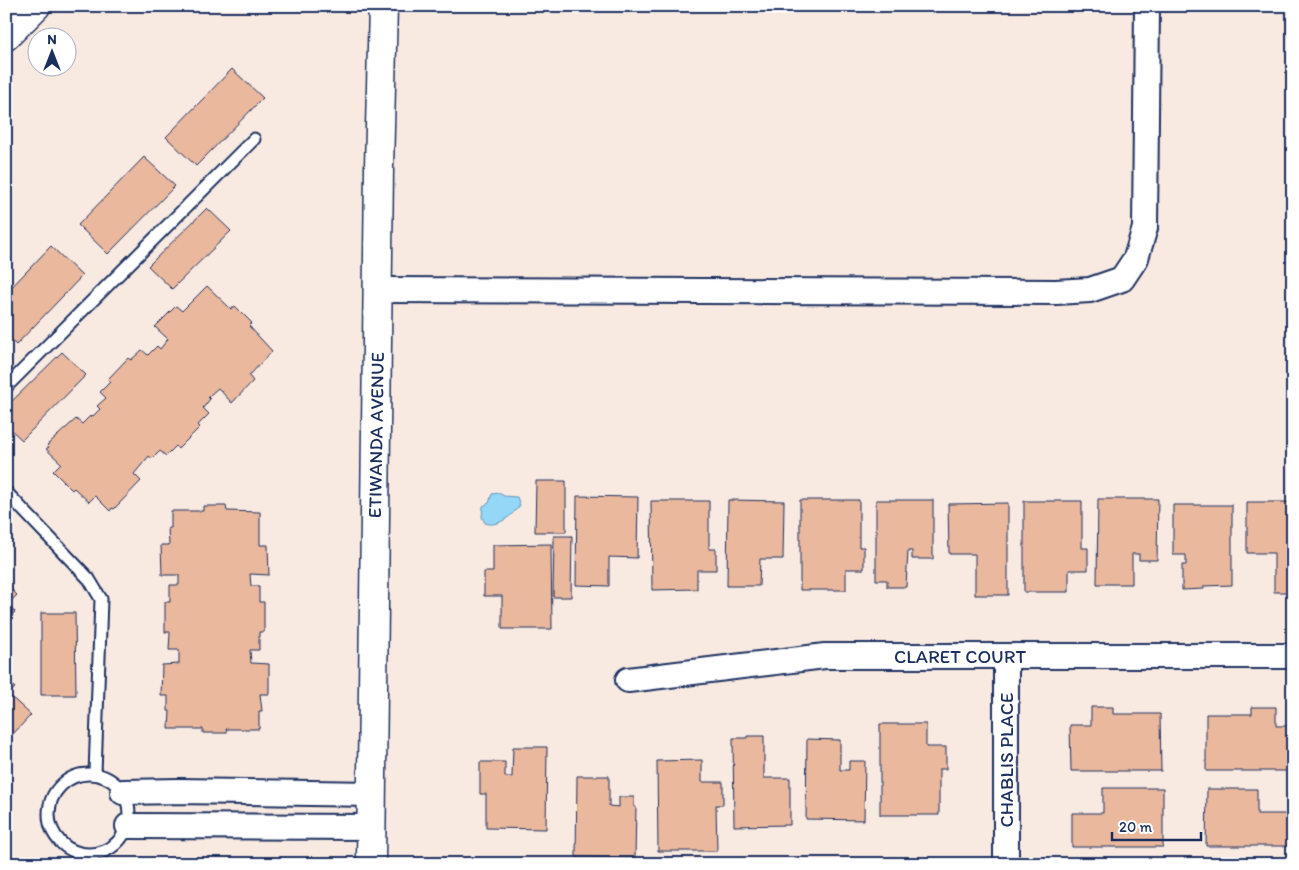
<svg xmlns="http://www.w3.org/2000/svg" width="1299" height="870" font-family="Itim,sans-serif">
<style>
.water{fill:#94d7f6;stroke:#6494b9}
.building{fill:#eab89c;stroke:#1b2f5e}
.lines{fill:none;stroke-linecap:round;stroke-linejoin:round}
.lane-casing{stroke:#1b2f5e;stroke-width:15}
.street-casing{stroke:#1b2f5e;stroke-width:28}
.secondary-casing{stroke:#1b2f5e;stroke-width:31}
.highway-casing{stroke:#1b2f5e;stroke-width:31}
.lane{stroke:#fff;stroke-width:11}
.street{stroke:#fff;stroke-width:24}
.secondary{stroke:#fff;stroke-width:28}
.highway{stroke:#fff;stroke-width:28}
.labels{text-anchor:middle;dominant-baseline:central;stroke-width:5;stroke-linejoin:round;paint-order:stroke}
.street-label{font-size:19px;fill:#1b2f5e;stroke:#fff}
</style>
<rect width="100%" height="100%" fill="#f9eae1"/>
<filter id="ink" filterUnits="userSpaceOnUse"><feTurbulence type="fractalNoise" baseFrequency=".02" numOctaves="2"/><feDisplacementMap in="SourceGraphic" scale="10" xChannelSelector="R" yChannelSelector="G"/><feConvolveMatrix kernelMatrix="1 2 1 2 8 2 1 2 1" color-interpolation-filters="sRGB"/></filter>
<g filter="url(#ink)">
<!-- water -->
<path class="water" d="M499,493L504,496L517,497L520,505C513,515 498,528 485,523L482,517L483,506L489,503L492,494Z"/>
<!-- building -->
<g class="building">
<polygon points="232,69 263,98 196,166 166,137"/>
<polygon points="144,157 175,186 108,254 78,225"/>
<polygon points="207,208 231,231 172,289 148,266"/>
<polygon points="51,246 82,276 16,345 6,335 6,293"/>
<polygon points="207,286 231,309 235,306 252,323 249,326 272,351 249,376 253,381 232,403 218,388 208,397 210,399 203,408 209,414 198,425 200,427 178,449 176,446 166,456 160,451 152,459 149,456 134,474 141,481 114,509 112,508 110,511 95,496 89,502 74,488 72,490 53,471 61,463 46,449 49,447 47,445 76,419 82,424 90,416 91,418 100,409 97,406 106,398 100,392 110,382 108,379 128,358 131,360 142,350 148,355 157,346 160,349 168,339 155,327 176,306 182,311"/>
<polygon points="62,352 86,375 22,440 6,425 6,407"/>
<polygon points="536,481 566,481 566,532 535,532"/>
<polygon points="577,496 638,497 637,558 609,557 609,586 576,585"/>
<polygon points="1098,499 1158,499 1157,560 1139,560 1139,554 1132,554 1132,584 1097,584"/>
<polygon points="728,500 784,501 783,559 760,559 759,586 727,586"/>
<polygon points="800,500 859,500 859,547 864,547 864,569 846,569 846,590 800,590"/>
<polygon points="876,500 933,500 933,559 912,559 912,551 908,551 906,587 887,587 887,580 876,580"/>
<polygon points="651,501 709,501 709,549 716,549 716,570 697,570 697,589 652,590"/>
<polygon points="1024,501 1082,501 1082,548 1088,548 1088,570 1069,570 1069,592 1024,592"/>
<polygon points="1247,502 1293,502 1293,592 1274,592 1274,553 1247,553"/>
<polygon points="1008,503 1008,595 975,595 975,554 949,554 948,504"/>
<polygon points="1173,505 1232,505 1232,585 1204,586 1204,589 1182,590 1182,565 1186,565 1186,555 1173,555"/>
<polygon points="203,506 226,506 227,511 260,512 260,545 268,545 269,575 250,574 251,586 259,586 259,602 264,602 264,632 259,632 259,650 250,650 251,663 269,664 269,694 260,694 262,711 259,711 259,729 226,729 227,733 203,733 203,729 169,729 170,711 168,711 168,696 161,696 162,665 179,664 179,650 169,650 170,632 165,632 165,602 170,602 170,585 179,585 179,575 162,575 161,545 169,545 168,528 171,528 171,511 203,511"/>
<polygon points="554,536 572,536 571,597 553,597"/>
<polygon points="551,544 552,629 502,629 502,596 484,596 484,572 493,572 493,545"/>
<polygon points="6,584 17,595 8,604 15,612 6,620"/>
<polygon points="41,613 75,613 76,695 41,695"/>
<polygon points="6,679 15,688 8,694 31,715 13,734 11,733 6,737"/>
<polygon points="1091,707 1113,707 1113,714 1160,714 1161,771 1071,771 1070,725 1091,725"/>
<polygon points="1252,707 1276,707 1276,726 1293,726 1293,771 1206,771 1206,714 1252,714"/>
<polygon points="880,724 926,724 926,747 946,747 946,769 939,769 939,815 880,815"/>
<polygon points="747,736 764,736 764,778 790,778 790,825 734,826 733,738 747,738"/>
<polygon points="807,739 840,740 840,770 849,770 849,761 865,761 864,820 806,819"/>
<polygon points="513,747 547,747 546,829 486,828 486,794 480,794 480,762 505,762 505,777 512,777"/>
<polygon points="702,760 702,782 723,782 723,805 716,805 717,851 658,851 657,761"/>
<polygon points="577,776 609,776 609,806 619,807 619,797 634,797 634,807 636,807 635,858 576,857"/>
<polygon points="1103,788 1163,788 1163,847 1072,847 1072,813 1103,813"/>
<polygon points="1207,789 1257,789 1257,814 1293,814 1293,846 1206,846"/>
<rect x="1109" y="863" width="53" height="1"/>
</g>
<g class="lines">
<!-- lane casing -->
<g class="lane-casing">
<g id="lane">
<polyline points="6,387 254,139"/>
<polyline points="6,492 89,579 101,599 95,774"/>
<circle cx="89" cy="814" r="40"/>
</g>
</g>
<!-- street casing -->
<g class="street-casing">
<g id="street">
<polyline points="378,290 1056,292 1090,290 1122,279 1136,258 1145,228 1147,6"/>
<polyline points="628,680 825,656 1293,656"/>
<polyline points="123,792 179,791 373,794"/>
<polyline points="128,826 372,827"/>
<polyline points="1006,864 1006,656"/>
</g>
</g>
<!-- secondary casing -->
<g class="secondary-casing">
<polyline id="secondary" points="371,864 379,168 383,6"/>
</g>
<!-- highway casing -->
<g class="highway-casing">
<polyline id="highway" points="6,36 36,6"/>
</g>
<!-- lane -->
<use href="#lane" class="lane"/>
<!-- street -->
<use href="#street" class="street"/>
<!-- secondary -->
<use href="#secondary" class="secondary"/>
<!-- highway -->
<use href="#highway" class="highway"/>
</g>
</g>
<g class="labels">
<!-- street labels -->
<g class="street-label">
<text transform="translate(376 435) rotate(-89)">ETIWANDA AVENUE</text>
<text x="960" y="656">CLARET COURT</text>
<text transform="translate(1006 760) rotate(-90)">CHABLIS PLACE</text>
</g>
</g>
<!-- margin -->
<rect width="1299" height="870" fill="none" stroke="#fff" stroke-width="25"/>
<rect x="12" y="12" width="1274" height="845" fill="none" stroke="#1b2f5e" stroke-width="2" filter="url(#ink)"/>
<!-- north arrow -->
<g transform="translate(52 52)"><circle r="24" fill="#ffffff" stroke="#a4acbf"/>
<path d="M0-4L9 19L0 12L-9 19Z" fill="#1b2f5e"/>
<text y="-8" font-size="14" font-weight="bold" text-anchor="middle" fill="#1b2f5e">N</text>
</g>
<!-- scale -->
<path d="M1112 832v8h89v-8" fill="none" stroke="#1b2f5e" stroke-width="2.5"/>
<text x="1119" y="832" font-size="15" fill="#1b2f5e" stroke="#ffffff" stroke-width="4" paint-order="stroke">20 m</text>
</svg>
